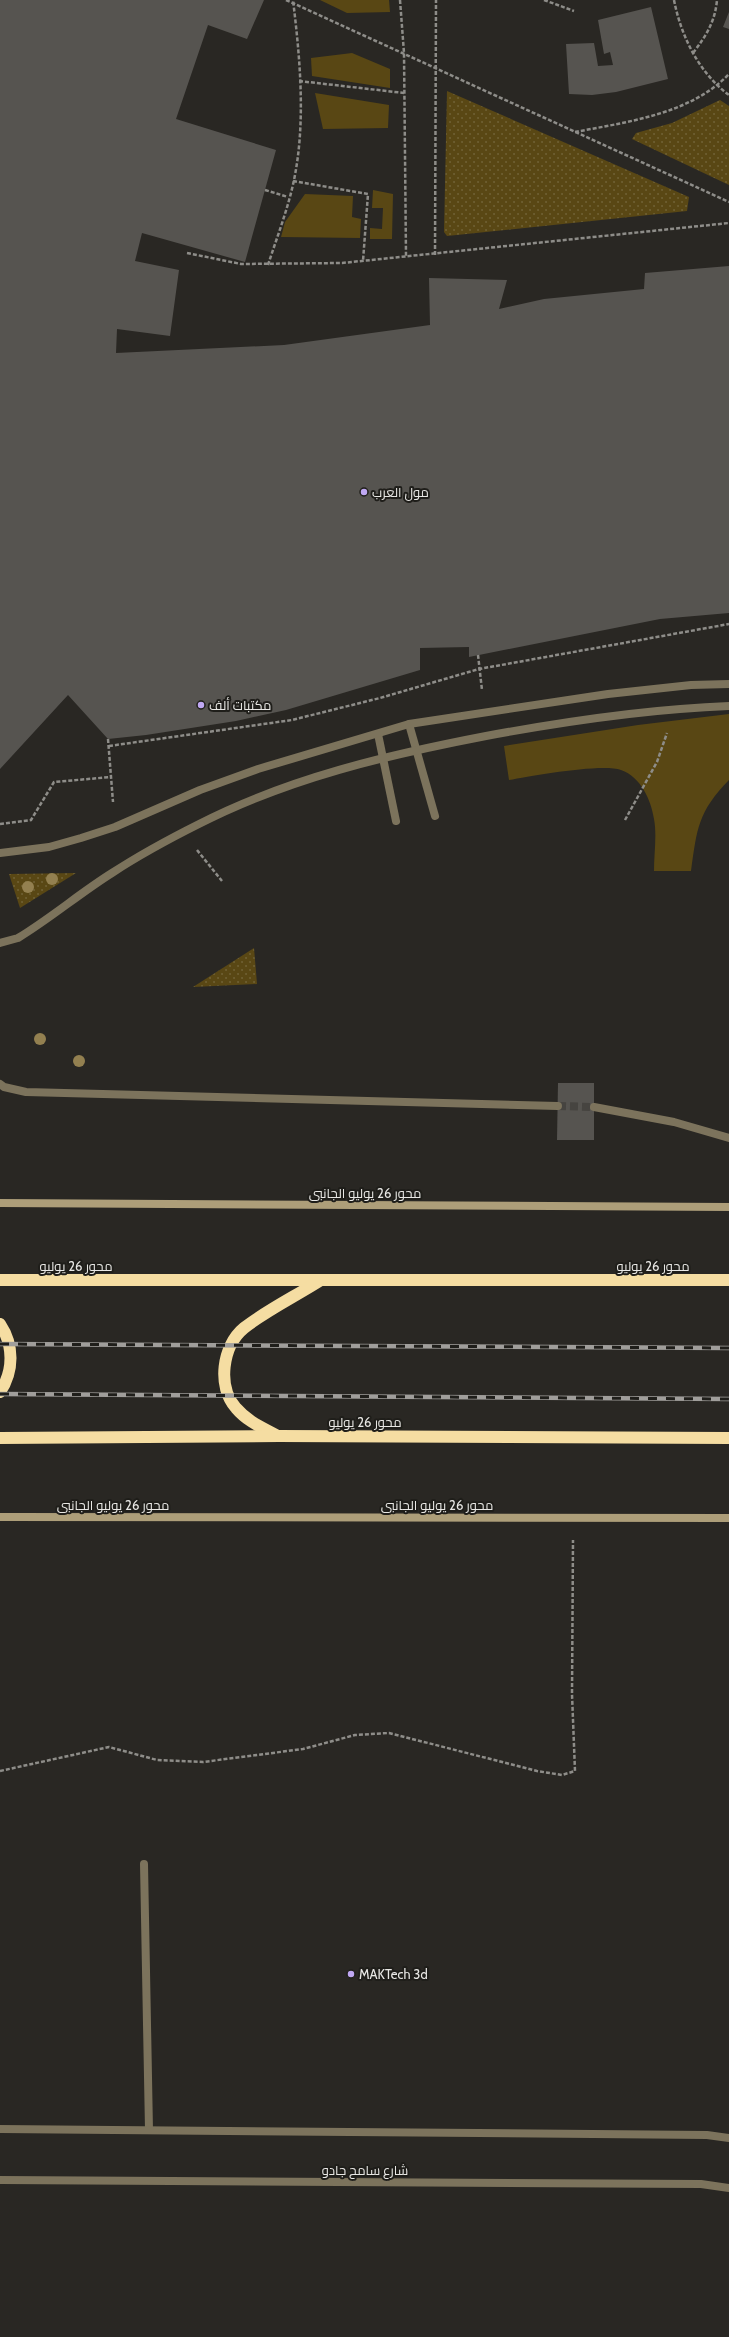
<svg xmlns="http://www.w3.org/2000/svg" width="729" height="2337" font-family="Cabin,Cairo,sans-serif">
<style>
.grass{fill:#594714}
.garden{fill:url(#garden-dots)}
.building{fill:#565450}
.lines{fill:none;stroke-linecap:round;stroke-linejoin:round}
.street-tunnel{stroke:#464440;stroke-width:8;stroke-dasharray:8 4;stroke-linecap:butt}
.path{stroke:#8e8d89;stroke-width:2.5;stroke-dasharray:4 2;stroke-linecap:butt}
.lane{stroke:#7c735c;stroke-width:8}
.street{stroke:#7c735c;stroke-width:8}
.secondary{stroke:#ad9e79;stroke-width:8}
.highway{stroke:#f5dda2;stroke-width:12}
.rail-casing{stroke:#a09e9b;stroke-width:4.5}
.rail{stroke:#1f1e1a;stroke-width:3;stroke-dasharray:9;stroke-linecap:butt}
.tree{fill:#938050}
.poi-dot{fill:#c0a8f3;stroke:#1f1e1a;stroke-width:1.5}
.labels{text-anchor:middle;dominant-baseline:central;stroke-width:4;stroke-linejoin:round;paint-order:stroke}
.poi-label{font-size:13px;fill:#e9e8e5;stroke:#1f1e1a;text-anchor:start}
.street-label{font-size:13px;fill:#e9e8e5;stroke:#1f1e1a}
</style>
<defs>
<pattern id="garden-dots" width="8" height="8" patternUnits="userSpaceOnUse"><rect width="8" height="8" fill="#594714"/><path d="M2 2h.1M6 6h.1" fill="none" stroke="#716236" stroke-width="1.8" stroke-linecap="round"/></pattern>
</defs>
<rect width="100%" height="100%" fill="#292723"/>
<!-- grass -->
<g class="grass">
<polygon points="320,0 389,0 390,12 347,13"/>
<polygon points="352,53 390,69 390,88 312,76 311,58"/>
<polygon points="315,93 389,105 388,128 323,129"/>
<polygon points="373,190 393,194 392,239 370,239 370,228 382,229 383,208 372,208"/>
<polygon points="305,194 353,196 352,217 361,219 360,238 281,237 285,222"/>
<path d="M729,714V780C698,812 697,828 691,871H654C654,854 657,835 654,819C651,800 641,777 621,770C602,763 532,776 509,780L504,746L638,725Z"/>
</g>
<!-- garden -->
<g class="garden">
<polygon points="447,91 689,197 687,211 447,236 444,232"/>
<polygon points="720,100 729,106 729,185 632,139 636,133 672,123"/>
<polygon points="76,873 20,908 9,874"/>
<polygon points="254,948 257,984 193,987"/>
</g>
<!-- building -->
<g class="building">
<polygon points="0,0 264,0 247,39 208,25 176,119 276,150 245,262 142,233 135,261 179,270 170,336 117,329 116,353 284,345 430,325 429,278 507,280 499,309 544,299 644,289 645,273 729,266 729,613 660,619 469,657 469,647 420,648 420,670 286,710 236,721 146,735 108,739 68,695 0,769"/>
<polygon points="651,7 668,79 616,92 592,95 569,94 566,44 594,43 598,66 613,65 610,52 604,54 598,20"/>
<polygon points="729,12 729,29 723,27"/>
<polygon points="558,1083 594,1083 594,1140 557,1140"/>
</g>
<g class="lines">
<!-- street-tunnel -->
<polyline class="street-tunnel" points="558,1106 594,1107"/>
<!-- path -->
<g class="path">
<polyline points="286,0 729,202"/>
<polyline points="400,0 404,53 406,256"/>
<polyline points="544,0 574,11"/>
<path d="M674,0C681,36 699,73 729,95"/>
<path d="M693,53C706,36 715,22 717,0"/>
<polyline points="299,81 404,93"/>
<path d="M575,132C627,122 691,114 729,74"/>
<polyline points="293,181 368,194 363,261"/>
<polyline points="265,190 288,197"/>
<polyline points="187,253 241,264 342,263 729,223"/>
<polyline points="435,255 436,0"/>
<path d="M268,265C277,237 288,209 294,180C306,122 300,58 293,0"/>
<polyline points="478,655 482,690"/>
<polyline points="108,739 113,802"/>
<polyline points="109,746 292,720 380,698 479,669 729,624"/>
<polyline points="625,820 657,762 667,733"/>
<polyline points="0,824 31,820 54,782 111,777"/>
<polyline points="197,850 222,881"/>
<polyline points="0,1771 109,1747 157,1760 203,1762 303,1749 355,1735 389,1733 537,1771 562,1775 575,1771 572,1694 573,1540"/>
</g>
<!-- lane -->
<g class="lane">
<polyline points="409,724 435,816"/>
<polyline points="378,734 396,821"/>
</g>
<!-- street -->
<g class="street">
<polyline points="0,853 49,847 81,838 115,827 200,790 258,769 409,724 608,694 691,685 729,684"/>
<path d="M0,943L18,938C51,918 80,893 112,873C138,856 171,838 199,824C289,778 387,755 486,736C567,721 648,709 729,706"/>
<polyline points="0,1084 4,1087 26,1092 558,1106"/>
<polyline points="594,1107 674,1122 729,1138"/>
<polyline points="144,1864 149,2130"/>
<polyline points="0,2129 707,2135 729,2138"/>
<polyline points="0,2180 701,2184 729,2188"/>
</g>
<!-- secondary -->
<g class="secondary">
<polyline points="0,1203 729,1207"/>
<polyline points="0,1517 729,1518"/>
</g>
<!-- highway -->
<g class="highway">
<polyline points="0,1280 729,1280"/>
<path d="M0,1324C14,1345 14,1371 0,1392"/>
<path d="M276,1435C261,1427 247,1421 236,1408C217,1387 222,1346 244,1328C267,1310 296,1296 321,1280"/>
<polyline points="0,1438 279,1436 729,1438"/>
</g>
<!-- rail casing -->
<g class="rail-casing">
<g id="rail">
<polyline points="0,1344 729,1348"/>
<polyline points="0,1394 729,1399"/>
</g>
</g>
<!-- rail -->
<use href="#rail" class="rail"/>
</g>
<!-- trees -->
<g class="tree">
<circle cx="52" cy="879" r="6"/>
<circle cx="28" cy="887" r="6"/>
<circle cx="40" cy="1039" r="6"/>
<circle cx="79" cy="1061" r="6"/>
</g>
<!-- markers -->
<g class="poi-dot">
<circle cx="364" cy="492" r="4"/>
<circle cx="201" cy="705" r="4"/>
<circle cx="351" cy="1974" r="4"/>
</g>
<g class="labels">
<!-- poi labels -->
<g class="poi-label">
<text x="372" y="492">مول العرب</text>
<text x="209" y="705">مكتبات ألف</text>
<text x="359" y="1974">MAKTech 3d</text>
</g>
<!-- street labels -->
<g class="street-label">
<text x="365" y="1193">محور 26 يوليو الجانبى</text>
<text x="76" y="1266">محور 26 يوليو</text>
<text x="653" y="1266">محور 26 يوليو</text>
<text x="365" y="1422">محور 26 يوليو</text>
<text x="113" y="1505">محور 26 يوليو الجانبى</text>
<text x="437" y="1505">محور 26 يوليو الجانبى</text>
<text x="365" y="2170">شارع سامح جادو</text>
</g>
</g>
</svg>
